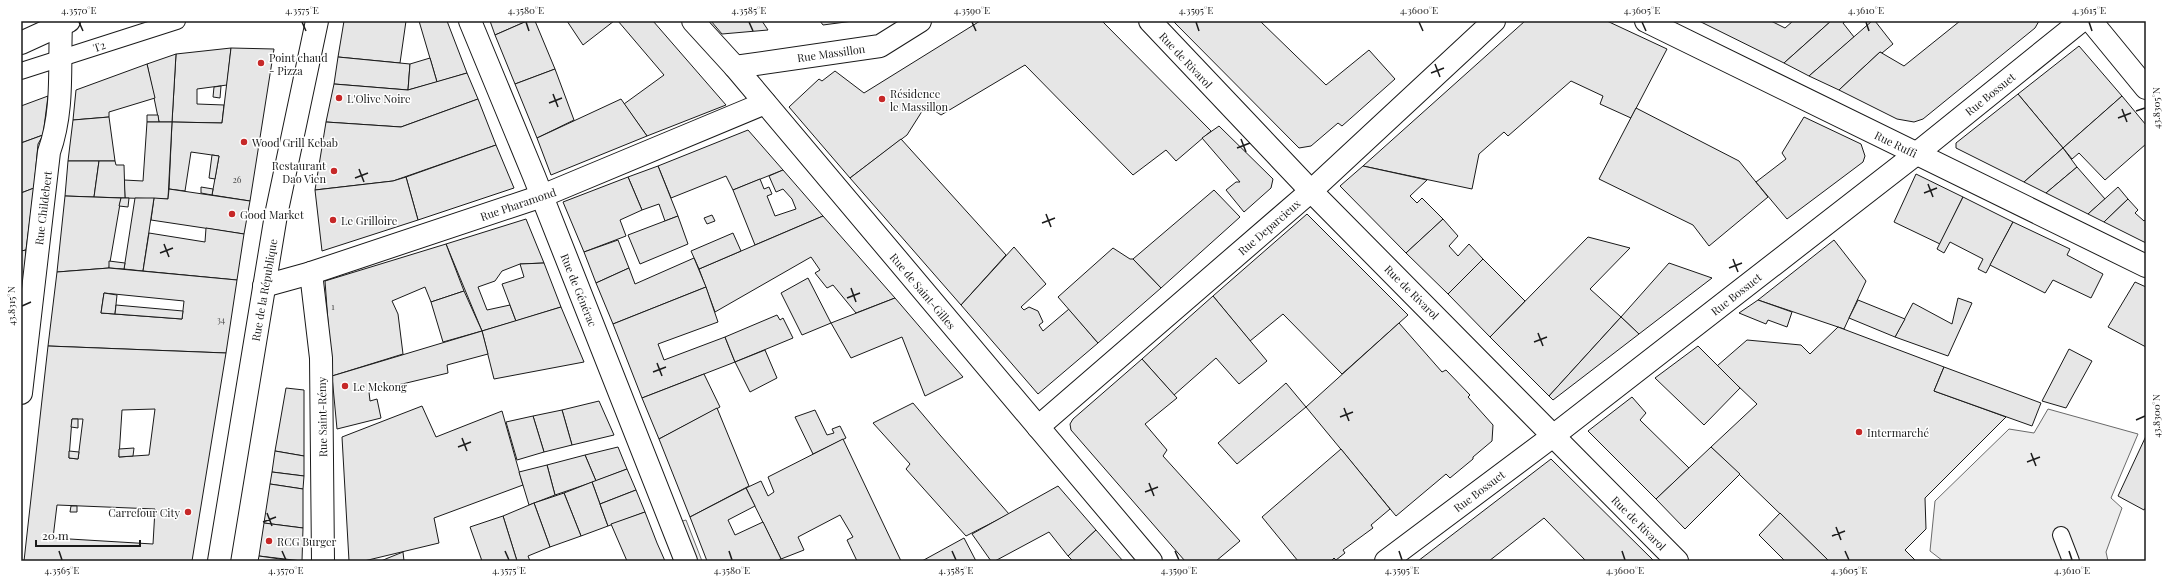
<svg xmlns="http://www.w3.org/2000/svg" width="2167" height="582" font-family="'Playfair Display',serif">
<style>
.parking{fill:#ededed;stroke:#6a6a6a}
.building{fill:#e6e6e6;stroke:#1a1a1a;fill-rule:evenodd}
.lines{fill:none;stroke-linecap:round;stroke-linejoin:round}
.service-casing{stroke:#1a1a1a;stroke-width:18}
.minor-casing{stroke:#1a1a1a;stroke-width:24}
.tertiary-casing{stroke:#1a1a1a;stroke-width:24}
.service{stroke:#fff;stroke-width:16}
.minor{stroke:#fff;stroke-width:22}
.tertiary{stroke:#fff;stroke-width:22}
.ticks{fill:none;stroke:#1a1a1a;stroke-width:1.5}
.poi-dot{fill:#c62828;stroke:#fff;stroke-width:1.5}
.labels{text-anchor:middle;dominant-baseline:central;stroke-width:3;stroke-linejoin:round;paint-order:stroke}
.number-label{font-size:9px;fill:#4d4d4d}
.street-label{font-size:11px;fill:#1a1a1a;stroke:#fff}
.poi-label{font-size:11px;fill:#1a1a1a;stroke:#fff;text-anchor:start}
.neatline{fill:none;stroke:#1a1a1a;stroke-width:1.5}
.ticks-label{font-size:10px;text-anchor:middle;fill:#1a1a1a}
</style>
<rect width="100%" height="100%" fill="#fff"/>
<!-- parking -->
<g class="parking">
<polygon points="2048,409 2138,434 2111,498 2122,508 2106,552 2108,561 1943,561 1930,551 1935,501 2009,429 2034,433"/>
<polygon points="686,520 702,561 692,561 676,523"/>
</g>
<!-- building -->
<g class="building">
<polygon points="344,21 406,21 400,63 338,57"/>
<polygon points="419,21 447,21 467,73 437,82"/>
<polygon points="490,21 527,21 495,35"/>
<polygon points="527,21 535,21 555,69 515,84 495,35"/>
<polygon points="567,21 614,21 583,45"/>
<polygon points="618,21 653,21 726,105 647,136 624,104 664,75"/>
<polygon points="711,21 762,21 768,30 722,34"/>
<polygon points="820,21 853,21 823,25"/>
<polygon points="980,21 1102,21 1211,131 1176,161 1166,150 1133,175 1025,65 941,115 926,105 907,135 850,178 789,107 819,79 822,81 835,71 864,93"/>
<polygon points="1173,21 1260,21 1326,85 1369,50 1395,79 1342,126 1338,123 1311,146 1299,148"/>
<polygon points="1525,21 1607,21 1667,49 1631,118 1600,104 1603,96 1571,81 1508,136 1504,132 1479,154 1472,189 1363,166"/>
<polygon points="1699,21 1771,21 1785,28 1793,21 1831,21 1784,63"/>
<polygon points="1831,21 1846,21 1843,23 1854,37 1809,76 1784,63"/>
<polygon points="1872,21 1875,21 1893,44 1882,53 1880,52 1839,90 1809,76"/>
<polygon points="1960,21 2039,21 2035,28 1923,119 1914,122 1897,119 1839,90 1880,52 1904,66"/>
<polygon points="2079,46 2122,96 2063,148 2018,94"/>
<polygon points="231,48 227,85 197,89 197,104 224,105 222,123 172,122 176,54"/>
<polygon points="231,48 274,49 250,201 212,195 219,156 191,152 185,191 169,189 172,122 222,123"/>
<polygon points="176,54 172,122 159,122 147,64"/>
<polygon points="338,57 410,64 408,90 334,84"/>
<polygon points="430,58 437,82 408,90 410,64"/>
<polygon points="147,64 155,98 109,112 109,117 73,120 76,90"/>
<polygon points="555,69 574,120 537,138 515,84"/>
<polygon points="467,73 478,99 401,127 326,122 334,84 408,90"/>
<polygon points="221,86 220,98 213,97 214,87"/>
<polygon points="2018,94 2063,148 2024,182 1956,148 1956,143"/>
<polygon points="48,96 43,135 21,143 21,106"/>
<polygon points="2122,96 2146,125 2146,144 2105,180 2079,153 2072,159 2063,148"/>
<polygon points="478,99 496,145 393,181 315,190 326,122 401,127"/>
<polygon points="621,99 647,136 551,175 537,138"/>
<polygon points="1636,108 1739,161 1768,197 1709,246 1693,225 1599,179"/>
<polygon points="147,115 158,115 159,122 147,122"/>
<polygon points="109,117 115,161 68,161 73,120"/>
<polygon points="1804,117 1861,144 1865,156 1863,162 1787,219 1756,182 1786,159 1782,153"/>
<polygon points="147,122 172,122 168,199 125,198 124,180 143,181"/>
<polygon points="1219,126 1273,179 1271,188 1244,212 1226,190 1236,182 1240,182 1202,138"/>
<polygon points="748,130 783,170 733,190 726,176 671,198 658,166"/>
<polygon points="43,135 38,144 34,188 21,193 21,143"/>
<polygon points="901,139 1006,255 961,305 850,178"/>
<polygon points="496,145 514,188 418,220 406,177"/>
<polygon points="2063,148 2077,167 2046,193 2024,182"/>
<polygon points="212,155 219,156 215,179 209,178"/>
<polygon points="68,161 99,161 94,197 65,196"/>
<polygon points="99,161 115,161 116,165 124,165 125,198 94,197"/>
<polygon points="658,166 678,216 665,221 659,204 642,210 628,177"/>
<polygon points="1363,166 1427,180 1410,196 1417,203 1422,198 1443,219 1406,253 1340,186"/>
<polygon points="2077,167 2105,199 2088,214 2046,193"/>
<polygon points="783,170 823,216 755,245 733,190 760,179 764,189 769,187 772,194 767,196 775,216 796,209 792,199 783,189 776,192 769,176"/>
<polygon points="1916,174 1963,197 1940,244 1894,222"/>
<polygon points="406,177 418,220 322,251 315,190 393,181"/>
<polygon points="628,177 642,210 620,220 626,236 584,252 563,202"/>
<polygon points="201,187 213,189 212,195 201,193"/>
<polygon points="2118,187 2128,199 2104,222 2088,214"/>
<polygon points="34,188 26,250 21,251 21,193"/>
<polygon points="169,189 250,201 244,234 151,220 154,198 168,199"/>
<polygon points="1214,190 1240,217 1161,288 1133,259"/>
<polygon points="65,196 121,198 109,268 57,272"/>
<polygon points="1963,197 2013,222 1986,273 1978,269 1983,259 1950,242 1944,253 1937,249"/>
<polygon points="121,198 129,198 128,207 119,206"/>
<polygon points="135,198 154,198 143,271 124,269"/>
<polygon points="2128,199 2138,210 2135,213 2144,221 2146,219 2146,243 2104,222"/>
<polygon points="1307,214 1408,315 1342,374 1283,314 1250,341 1213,296"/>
<polygon points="712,215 715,221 707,224 704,218"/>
<polygon points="678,216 688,244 640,264 628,235"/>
<polygon points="823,216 895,298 856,313 833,285 827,288 815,273 820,270 811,257 715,312 699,269"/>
<polygon points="526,219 544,263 520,264 502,271 495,281 478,287 487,310 510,305 516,321 482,331 446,244"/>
<polygon points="1443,219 1458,236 1449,246 1458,256 1469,244 1483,259 1448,294 1406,253"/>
<polygon points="2013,222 2070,249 2067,255 2103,274 2091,298 2053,280 2045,293 1990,265"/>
<polygon points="206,228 244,234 237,280 143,271 149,233 205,242"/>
<polygon points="733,233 741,251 699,269 691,251"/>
<polygon points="1588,237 1630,248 1590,289 1621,317 1549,396 1490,337"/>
<polygon points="618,240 629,268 596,283 584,252"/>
<polygon points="1834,240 1866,281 1844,329 1758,300"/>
<polygon points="446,244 464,291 431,302 425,287 392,301 398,314 403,354 332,376 325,281"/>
<polygon points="1014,247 1046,284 1021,307 1024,310 1029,307 1038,311 1043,322 1039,325 1043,331 1069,309 1098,343 1038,394 961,305"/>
<polygon points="1113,248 1130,259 1133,259 1161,288 1098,343 1058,297"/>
<polygon points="26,250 24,282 21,282 21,251"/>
<polygon points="694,258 706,287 613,324 596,283 629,268 635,284"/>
<polygon points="1483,259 1525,301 1490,337 1448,294"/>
<polygon points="109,261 125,263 124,269 109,268"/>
<polygon points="544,263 561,307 516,321 502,284 524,277 520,264"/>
<polygon points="1669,263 1712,278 1639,334 1621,317"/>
<path d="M109,268L237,280L226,353L48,346L57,272ZM104,293L184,301L182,319L101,313Z"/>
<polygon points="808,278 831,323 802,335 781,293"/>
<polygon points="2135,282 2146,287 2146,347 2108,327"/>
<polygon points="706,287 718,322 658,344 664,360 725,337 735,362 642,398 613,324"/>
<polygon points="464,291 482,331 443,342 431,302"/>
<polygon points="104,293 117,295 115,314 101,313"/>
<polygon points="1213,296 1267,361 1239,384 1216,358 1174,395 1142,359"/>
<polygon points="895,298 943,354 963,377 925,396 902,337 851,358 831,323"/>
<polygon points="1958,298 1972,303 1948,356 1895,337 1913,303 1952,324"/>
<polygon points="1758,300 1792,312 1787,327 1768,320 1766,324 1739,313"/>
<polygon points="1858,300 1905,319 1895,337 1849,318"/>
<polygon points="116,305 183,311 182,319 115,314"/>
<polygon points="561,307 584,362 494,379 482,331"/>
<polygon points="777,315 780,320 783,318 793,338 735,362 725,337"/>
<polygon points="1621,317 1639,334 1553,400 1549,396"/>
<polygon points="1399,323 1442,372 1446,370 1470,395 1468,397 1493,425 1492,441 1473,457 1473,459 1450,478 1446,474 1396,516 1306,407"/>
<polygon points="1838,327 1944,367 1934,391 2006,417 1925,498 1926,529 1905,550 1916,561 1829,561 1711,447 1757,404 1717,366 1747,340 1801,345 1810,354"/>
<polygon points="482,331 488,354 447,365 448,373 369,392 370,401 377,399 381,418 337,429 332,376"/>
<path d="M48,346L226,353L192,561H24ZM155,409L149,455L119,457L122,410ZM72,419H83L78,459L69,458ZM57,505L155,509L153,544L53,538Z"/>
<polygon points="1698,346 1740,388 1704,425 1655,378"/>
<polygon points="2069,349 2092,361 2066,408 2042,401"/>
<polygon points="765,350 777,378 750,392 735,362"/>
<polygon points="1142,359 1177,398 1145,424 1167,450 1163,456 1240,541 1216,561 1185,561 1071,430 1070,424 1073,419"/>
<polygon points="1944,367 2041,403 2032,426 1934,391"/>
<polygon points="704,374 720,407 659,439 642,398"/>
<polygon points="1286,383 1306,407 1237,464 1218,443"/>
<polygon points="286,388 304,390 304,456 275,451"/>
<polygon points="1632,397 1646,413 1640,420 1689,468 1656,499 1588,431"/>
<polygon points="599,401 614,435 572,445 562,410"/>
<polygon points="913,403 940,435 1009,514 966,536 906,469 910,464 873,423"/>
<polygon points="422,406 436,437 502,411 523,485 434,518 439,543 364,561 349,561 342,437"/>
<polygon points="717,408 749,486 690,517 659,439"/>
<polygon points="562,410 572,445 544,452 533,416"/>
<polygon points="815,410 827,435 834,433 832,429 840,426 846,438 813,454 795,417"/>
<polygon points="533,416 544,452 517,460 506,422"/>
<polygon points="72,419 78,419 78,428 71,427"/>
<polygon points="2146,436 2146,507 2144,510 2118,496"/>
<polygon points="843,439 901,561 857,561 847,540 853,537 840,515 798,537 804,550 781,559 746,488 761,481 768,496 774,492 768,477"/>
<polygon points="618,447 627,469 596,481 585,455"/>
<polygon points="1711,447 1740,474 1685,529 1656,499"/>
<polygon points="134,448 133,456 119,457 119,449"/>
<polygon points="1341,449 1390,509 1371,525 1373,528 1343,550 1345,553 1336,560 1334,558 1331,561 1298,561 1262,517"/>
<polygon points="69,451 79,452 78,459 69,458"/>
<polygon points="275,451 304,456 304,476 272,472"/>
<polygon points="585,455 596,481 555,495 547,465"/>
<polygon points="1551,459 1654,561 1586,561 1544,518 1489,561 1418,561"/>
<polygon points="547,465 555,495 529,505 519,472"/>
<polygon points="627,469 636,490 600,504 592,482"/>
<polygon points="272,472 304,476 303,489 270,484"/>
<polygon points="592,482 608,526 581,536 564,493"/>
<polygon points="270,484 303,489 303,528 264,523"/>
<polygon points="1058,486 1096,530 1068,556 1049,532 995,561 991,561 972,534"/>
<polygon points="746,488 755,506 728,520 735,535 763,522 781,559 777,561 707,561 690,517"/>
<polygon points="636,490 645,512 608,526 600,504"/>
<polygon points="564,493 581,536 550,547 534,503"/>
<polygon points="534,503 550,547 528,556 530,561 517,561 503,516"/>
<polygon points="71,506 77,506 77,512 70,512"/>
<polygon points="645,512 657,543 665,561 627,561 611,524"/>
<polygon points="1780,513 1829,561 1785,561 1759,535"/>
<polygon points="503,516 517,561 482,561 470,527"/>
<polygon points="264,523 303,528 302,561 259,556"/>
<polygon points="1096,530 1116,553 1123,561 1073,561 1068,556"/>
<polygon points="964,538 976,561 922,561"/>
<polygon points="403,552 404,561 381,561 388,558"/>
<polygon points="259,556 294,561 258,561"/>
</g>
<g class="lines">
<!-- service casing -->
<g class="service-casing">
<g id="service">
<polyline points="21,71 177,21"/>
<polyline points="2061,535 2071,561"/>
</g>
</g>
<!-- minor casing -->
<g class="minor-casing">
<g id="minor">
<polyline points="470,21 534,176 686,561"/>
<polyline points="1150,21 1311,191 1677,561"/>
<polyline points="1646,21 2146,266"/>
<polyline points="735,67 880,46 920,21"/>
<polyline points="311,273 321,358 323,561"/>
<polyline points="264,286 311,273 542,196 765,103"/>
<path d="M21,393L49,152C64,110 59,67 61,24"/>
<polyline points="1038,427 1311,191 1494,21"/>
<polyline points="219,561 276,215 317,21"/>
<polyline points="1386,561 1553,436 1916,154 2081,21"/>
</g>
</g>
<!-- tertiary casing -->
<g class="tertiary-casing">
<g id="tertiary">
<polyline points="693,21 735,67 1151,561"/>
<polyline points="2091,21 2146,88"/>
<polyline points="21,43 69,21"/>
</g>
</g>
<!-- service -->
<use href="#service" class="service"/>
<!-- minor -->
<use href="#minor" class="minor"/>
<!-- tertiary -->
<use href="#tertiary" class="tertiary"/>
</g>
<!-- ticks -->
<path class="ticks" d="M79,22L83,31M302,22L306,31M526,22L529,31M749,22L753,31M972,22L976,31M1196,22L1199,31M1419,22L1423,31M1642,22L1646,31M1866,22L1869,31M2089,22L2092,31M1435,64L1440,77M1431,73L1444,68M553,94L558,107M549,103L562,98M2122,109L2127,122M2136,111L2145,108M2118,118L2131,113M1241,139L1246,152M1237,148L1250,143M359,169L364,182M355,178L368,173M1928,184L1933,197M1924,193L1937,188M1046,214L1051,227M1042,223L1055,218M164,244L169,257M160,253L173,248M1733,259L1738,272M1729,268L1742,263M851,288L856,302M847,298L860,293M22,306L31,302M1538,333L1543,346M1534,342L1547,337M657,363L662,376M653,372L666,367M1344,408L1349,421M1340,417L1353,412M2136,420L2145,416M462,438L467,451M458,447L471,442M2031,453L2036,466M2027,462L2040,457M1149,483L1154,496M1145,492L1158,487M267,513L272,526M263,522L276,517M1836,527L1841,540M1832,536L1845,531M59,551L62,560M282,551L286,560M505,551L509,560M729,551L732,560M952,551L956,560M1175,551L1179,560M1399,551L1402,560M1622,551L1625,560M1845,551L1849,560M2069,551L2072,560"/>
<!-- markers -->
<g class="poi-dot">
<circle cx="261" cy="63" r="4"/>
<circle cx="339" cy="98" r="4"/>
<circle cx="882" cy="99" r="4"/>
<circle cx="244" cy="142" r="4"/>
<circle cx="334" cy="171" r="4"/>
<circle cx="232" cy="214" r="4"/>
<circle cx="333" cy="220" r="4"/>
<circle cx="345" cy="386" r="4"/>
<circle cx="1859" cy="432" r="4"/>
<circle cx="188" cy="512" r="4"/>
<circle cx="269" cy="541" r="4"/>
</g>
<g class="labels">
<!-- number labels -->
<g class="number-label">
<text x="237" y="179">26</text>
<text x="333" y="306">1</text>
<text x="221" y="319">34</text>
</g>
<!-- street labels -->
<g class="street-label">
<text transform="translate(99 46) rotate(-18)">T2</text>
<text transform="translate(831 53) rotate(-8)">Rue Massillon</text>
<text transform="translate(1186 60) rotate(47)">Rue de Rivarol</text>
<text transform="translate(1990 94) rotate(-39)">Rue Bossuet</text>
<text transform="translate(1896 144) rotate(26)">Rue Ruffi</text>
<text transform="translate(518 204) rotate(-19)">Rue Pharamond</text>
<text transform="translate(43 208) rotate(-83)">Rue Childebert</text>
<text transform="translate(1269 227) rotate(-41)">Rue Deparcieux</text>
<text transform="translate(264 290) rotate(-80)">Rue de la République</text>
<text transform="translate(579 290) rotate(68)">Rue de Générac</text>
<text transform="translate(923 291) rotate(50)">Rue de Saint-Gilles</text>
<text transform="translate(1412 292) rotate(45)">Rue de Rivarol</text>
<text transform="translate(1736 294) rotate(-38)">Rue Bossuet</text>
<text transform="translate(322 417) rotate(-91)">Rue Saint-Rémy</text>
<text transform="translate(1479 491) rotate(-37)">Rue Bossuet</text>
<text transform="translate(1639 523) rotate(45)">Rue de Rivarol</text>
</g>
<!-- poi labels -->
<g class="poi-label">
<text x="269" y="57">Point chaud<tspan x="269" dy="13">- Pizza</tspan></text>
<text x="890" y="93">Résidence<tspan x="890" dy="13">le Massillon</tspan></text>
<text x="347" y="98">L'Olive Noire</text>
<text x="252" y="142">Wood Grill Kebab</text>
<text x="326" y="165" text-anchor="end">Restaurant<tspan x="326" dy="13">Dao Vien</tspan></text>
<text x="240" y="214">Good Market</text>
<text x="341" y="220">Le Grilloire</text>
<text x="353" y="386">Le Mekong</text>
<text x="1867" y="432">Intermarché</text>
<text x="180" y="512" text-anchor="end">Carrefour City</text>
<text x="277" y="541">RCG Burger</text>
</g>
</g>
<!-- border -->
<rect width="2167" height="582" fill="none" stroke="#ffffff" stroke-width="44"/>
<!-- scale -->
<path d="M36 540v6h104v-6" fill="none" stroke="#1a1a1a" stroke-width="2"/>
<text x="42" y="540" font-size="12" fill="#1a1a1a" stroke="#ffffff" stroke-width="3" paint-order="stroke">20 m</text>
<rect x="22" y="22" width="2123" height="538" class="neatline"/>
<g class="ticks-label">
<text x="79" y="14">4.3570°E</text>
<text x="302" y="14">4.3575°E</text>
<text x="526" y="14">4.3580°E</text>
<text x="749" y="14">4.3585°E</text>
<text x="972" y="14">4.3590°E</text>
<text x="1196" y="14">4.3595°E</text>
<text x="1419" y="14">4.3600°E</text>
<text x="1642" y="14">4.3605°E</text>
<text x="1866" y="14">4.3610°E</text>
<text x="2089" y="14">4.3615°E</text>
<text transform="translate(2156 108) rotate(-90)" y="4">43.8305°N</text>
<text transform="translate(11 306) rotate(-90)" y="4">43.8315°N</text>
<text transform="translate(2156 416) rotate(-90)" y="4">43.8300°N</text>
<text x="62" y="574">4.3565°E</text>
<text x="286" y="574">4.3570°E</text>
<text x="509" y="574">4.3575°E</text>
<text x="732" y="574">4.3580°E</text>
<text x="956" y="574">4.3585°E</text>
<text x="1179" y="574">4.3590°E</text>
<text x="1402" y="574">4.3595°E</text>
<text x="1625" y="574">4.3600°E</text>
<text x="1849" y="574">4.3605°E</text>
<text x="2072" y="574">4.3610°E</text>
</g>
</svg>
